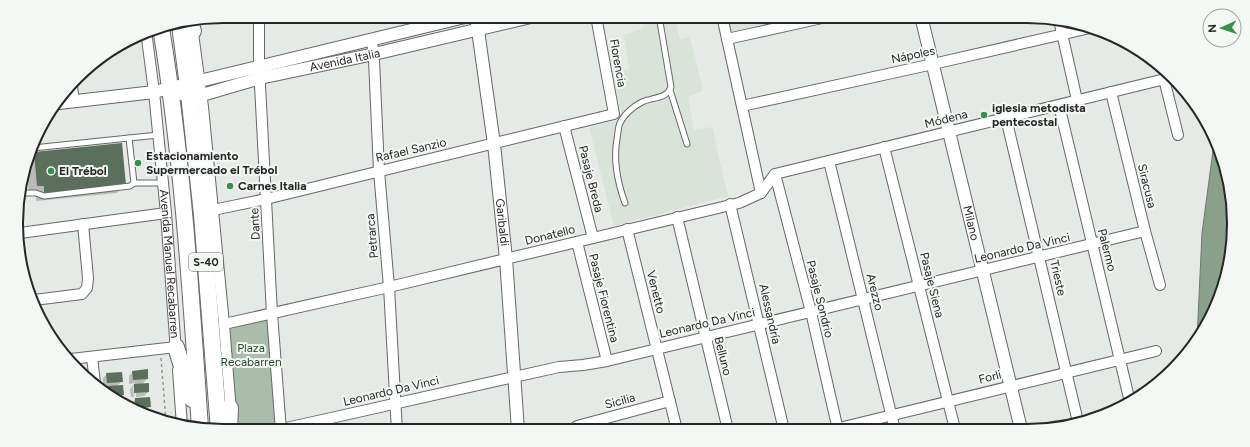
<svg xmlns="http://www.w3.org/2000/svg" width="1250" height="447" font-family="Figtree,sans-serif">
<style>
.built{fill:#d9e3d9}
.green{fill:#aabcab}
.water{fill:#89a18b;stroke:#6b7c6d}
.shadow{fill:#0003}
.building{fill:#5a705c}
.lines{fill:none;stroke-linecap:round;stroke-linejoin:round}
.service-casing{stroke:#656966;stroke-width:7}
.minor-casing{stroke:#656966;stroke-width:12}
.tertiary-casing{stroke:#656966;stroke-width:14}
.primary-casing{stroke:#656966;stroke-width:18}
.path{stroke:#939593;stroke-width:1.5;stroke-dasharray:3 3;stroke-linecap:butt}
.service{stroke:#fff;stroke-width:5}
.minor{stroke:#fff;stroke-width:10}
.tertiary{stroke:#fff;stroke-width:12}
.primary{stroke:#fff;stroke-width:16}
.poi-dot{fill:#349346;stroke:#f4f8f4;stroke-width:1.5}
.labels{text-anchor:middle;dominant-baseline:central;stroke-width:4;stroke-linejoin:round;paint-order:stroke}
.shield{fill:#f4f8f4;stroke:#646664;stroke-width:1}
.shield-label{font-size:11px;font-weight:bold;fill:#262726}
.street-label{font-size:12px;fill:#262726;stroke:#f4f8f4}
.poi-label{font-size:12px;font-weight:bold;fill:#262726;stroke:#f4f8f4;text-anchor:start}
.park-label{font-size:12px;fill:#264c2b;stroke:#f4f8f4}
.rim{fill:none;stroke:#262726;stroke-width:2}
</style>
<rect width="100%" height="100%" fill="#e6eae7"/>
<!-- built -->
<g class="built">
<polygon points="642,16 674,16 680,39 690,37 703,91 688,97 694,130 712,127 728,196 614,226 589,127 623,119 613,73 629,69 624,35 644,28"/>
<polygon points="727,16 800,16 730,32"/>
</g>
<!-- green -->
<polygon class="green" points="268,319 275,425 245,431 237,431 229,328"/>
<!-- water -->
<polygon class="water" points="1214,143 1232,196 1227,277 1206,327 1197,339 1202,233"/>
<!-- shadow -->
<g class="shadow">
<polygon points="34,152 125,185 117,193 36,201 36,194 29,194 27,167 30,157"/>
<polygon points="133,372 147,379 142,384 148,392 144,396 136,397 135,387 133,387 134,397 131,397 130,389 135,383 129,384 129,376"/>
<polygon points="107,374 122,381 116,387 123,394 119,398 114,399 108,396 104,392 109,386 103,387 103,378"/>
<polygon points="135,399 150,406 144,412 150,411 150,415 131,406 131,404"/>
</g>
<!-- building -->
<g class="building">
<polygon points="122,143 126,185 44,193 44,186 37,186 34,152"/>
<polygon points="148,369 148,379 133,380 132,371"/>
<polygon points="122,372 123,382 107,383 106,373"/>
<polygon points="149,383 149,392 134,393 134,384"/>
<polygon points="123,385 124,395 109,396 108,386"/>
<polygon points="150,397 151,407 135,408 135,398"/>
</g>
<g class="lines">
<!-- service casing -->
<g class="service-casing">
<g id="service">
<polyline points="670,90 687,144"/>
<polyline points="129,138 134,183 163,183"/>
<polyline points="33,148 158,135"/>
<polyline points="19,193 36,193 44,196 130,186 134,183"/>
<path d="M625,203C617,181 613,161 617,139C618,134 618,127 620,123C624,114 634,106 642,102C653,97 667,99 671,87L659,16"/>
</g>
</g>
<!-- minor casing -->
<g class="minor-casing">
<g id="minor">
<polyline points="259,16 259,66 272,314 281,431"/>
<polyline points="722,16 761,193"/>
<polyline points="1059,20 1077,100"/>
<polyline points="192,26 203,107 224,324 231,412"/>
<path id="s1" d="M146,31L154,92L166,213L176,352"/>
<polyline points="372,39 374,60 379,171 389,287 397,431"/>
<polyline points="727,39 831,16"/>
<polyline points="1164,79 1178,135"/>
<polyline points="72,86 74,102"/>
<polyline points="1111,92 1145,231 1160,285"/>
<polyline points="1059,105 1130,402"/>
<polyline points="742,106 933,64 1090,28"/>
<polyline points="1006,118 1078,422"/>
<polyline points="564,126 593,238"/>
<polyline points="884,147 955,429"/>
<polyline points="829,161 895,430"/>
<polyline points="775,174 811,312 838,430"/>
<polyline points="730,204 784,430"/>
<polyline points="213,210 266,199 614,114 596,16"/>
<polyline points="677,217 728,430"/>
<polyline points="627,229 677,430"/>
<polyline points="20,233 166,213"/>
<polyline points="577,242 607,361"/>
<polyline points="34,300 82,294 87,288 88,278 83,224"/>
<polyline points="224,324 389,287 739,203 761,193 775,174 1169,78"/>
<polyline points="92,357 95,383"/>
<polyline points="71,359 176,347"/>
<polyline points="178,370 182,426"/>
<polyline points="577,430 577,426 670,401"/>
<polyline points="831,430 1156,351"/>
<polyline points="273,431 559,367 583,365 607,361 1145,231"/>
</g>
</g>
<!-- tertiary casing -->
<g class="tertiary-casing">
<g id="tertiary">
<path id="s2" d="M476,16L494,144L506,259L518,430"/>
<path id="s3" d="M921,16L1021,429"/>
<path id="s4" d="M181,94L202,95L260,78L374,54L535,16"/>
<polyline points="59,103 154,92 469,16"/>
</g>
</g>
<!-- primary casing -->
<g class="primary-casing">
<g id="primary">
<polyline points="190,23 193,31"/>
<polyline points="180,25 189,94 202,215 219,430"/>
<path d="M161,28C183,161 191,294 200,428"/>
<polyline points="176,347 192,399"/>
<polyline points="229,431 230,408"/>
</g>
</g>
<!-- path -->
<polyline class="path" points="161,358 166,422"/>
<!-- service -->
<use href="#service" class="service"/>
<!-- minor -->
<use href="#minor" class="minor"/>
<!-- tertiary -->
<use href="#tertiary" class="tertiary"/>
<!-- primary -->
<use href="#primary" class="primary"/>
</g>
<!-- markers -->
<g class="poi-dot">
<circle cx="984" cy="115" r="4"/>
<circle cx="138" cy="163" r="4"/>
<circle cx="51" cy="171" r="4"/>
<circle cx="230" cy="186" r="4"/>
</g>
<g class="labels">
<!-- shield labels -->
<rect class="shield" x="189" y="253" width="34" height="18" rx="3"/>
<g class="shield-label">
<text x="206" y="262">S-40</text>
</g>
<!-- street labels -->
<g class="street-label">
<text transform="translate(913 55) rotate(-12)">Nápoles</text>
<text stroke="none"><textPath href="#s4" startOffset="168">Avenida Italia</textPath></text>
<text transform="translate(618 63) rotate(80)">Florencia</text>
<text transform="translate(946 119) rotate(-14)">Módena</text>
<text transform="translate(411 150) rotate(-13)">Rafael Sanzio</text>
<text transform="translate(591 179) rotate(76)">Pasaje Breda</text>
<text transform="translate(1147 186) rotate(76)">Siracusa</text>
<text stroke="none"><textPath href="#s2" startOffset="208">Garibaldi</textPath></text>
<text stroke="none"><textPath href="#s3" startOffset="213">Milano</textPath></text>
<text transform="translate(255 224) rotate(-93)">Dante</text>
<text transform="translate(550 235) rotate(-14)">Donatello</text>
<text transform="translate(372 236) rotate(-95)">Petrarca</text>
<text transform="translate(1022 248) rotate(-13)">Leonardo Da Vinci</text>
<text transform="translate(1107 250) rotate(76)">Palermo</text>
<text stroke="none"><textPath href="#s1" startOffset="234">Avenida Manuel Recabarren</textPath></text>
<text transform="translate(1058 278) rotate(77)">Trieste</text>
<text transform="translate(932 285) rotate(76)">Pasaje Siena</text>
<text transform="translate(656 292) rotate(76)">Venetto</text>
<text transform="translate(875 292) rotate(76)">Arezzo</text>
<text transform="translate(604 298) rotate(76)">Pasaje Fiorentina</text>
<text transform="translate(820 299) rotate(76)">Pasaje Sondrio</text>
<text transform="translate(770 314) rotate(77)">Alessandría</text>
<text transform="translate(707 323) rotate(-13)">Leonardo Da Vinci</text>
<text transform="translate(723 356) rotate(76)">Belluno</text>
<text transform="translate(990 377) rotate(-14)">Forli</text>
<text transform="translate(391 391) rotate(-13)">Leonardo Da Vinci</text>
<text transform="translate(620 401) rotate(-15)">Sicilia</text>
</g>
<!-- poi labels -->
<g class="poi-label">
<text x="992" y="108">iglesia metodista<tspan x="992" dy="14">pentecostal</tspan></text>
<text x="146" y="156">Estacionamiento<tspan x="146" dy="14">Supermercado el Trébol</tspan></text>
<text x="59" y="171">El Trébol</text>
<text x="238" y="186">Carnes Italia</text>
</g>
<!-- park labels -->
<g class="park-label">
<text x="251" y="348">Plaza<tspan x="251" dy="14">Recabarren</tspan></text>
</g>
</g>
<!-- crop -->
<path d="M0 0H1250V447H0ZM223 23H1027A200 200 0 0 1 1227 223V224A200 200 0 0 1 1027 424H223A200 200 0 0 1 23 224V223A200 200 0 0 1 223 23Z" fill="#f4f8f4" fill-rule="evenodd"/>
<path class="rim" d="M223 23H1027A200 200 0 0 1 1227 223V224A200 200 0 0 1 1027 424H223A200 200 0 0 1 23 224V223A200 200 0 0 1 223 23Z"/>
<!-- north arrow -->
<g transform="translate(1222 28) rotate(267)"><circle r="19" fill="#f4f8f4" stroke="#a2a4a2"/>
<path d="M0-3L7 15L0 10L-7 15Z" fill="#349346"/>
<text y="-6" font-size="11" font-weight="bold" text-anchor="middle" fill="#262726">N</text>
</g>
</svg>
